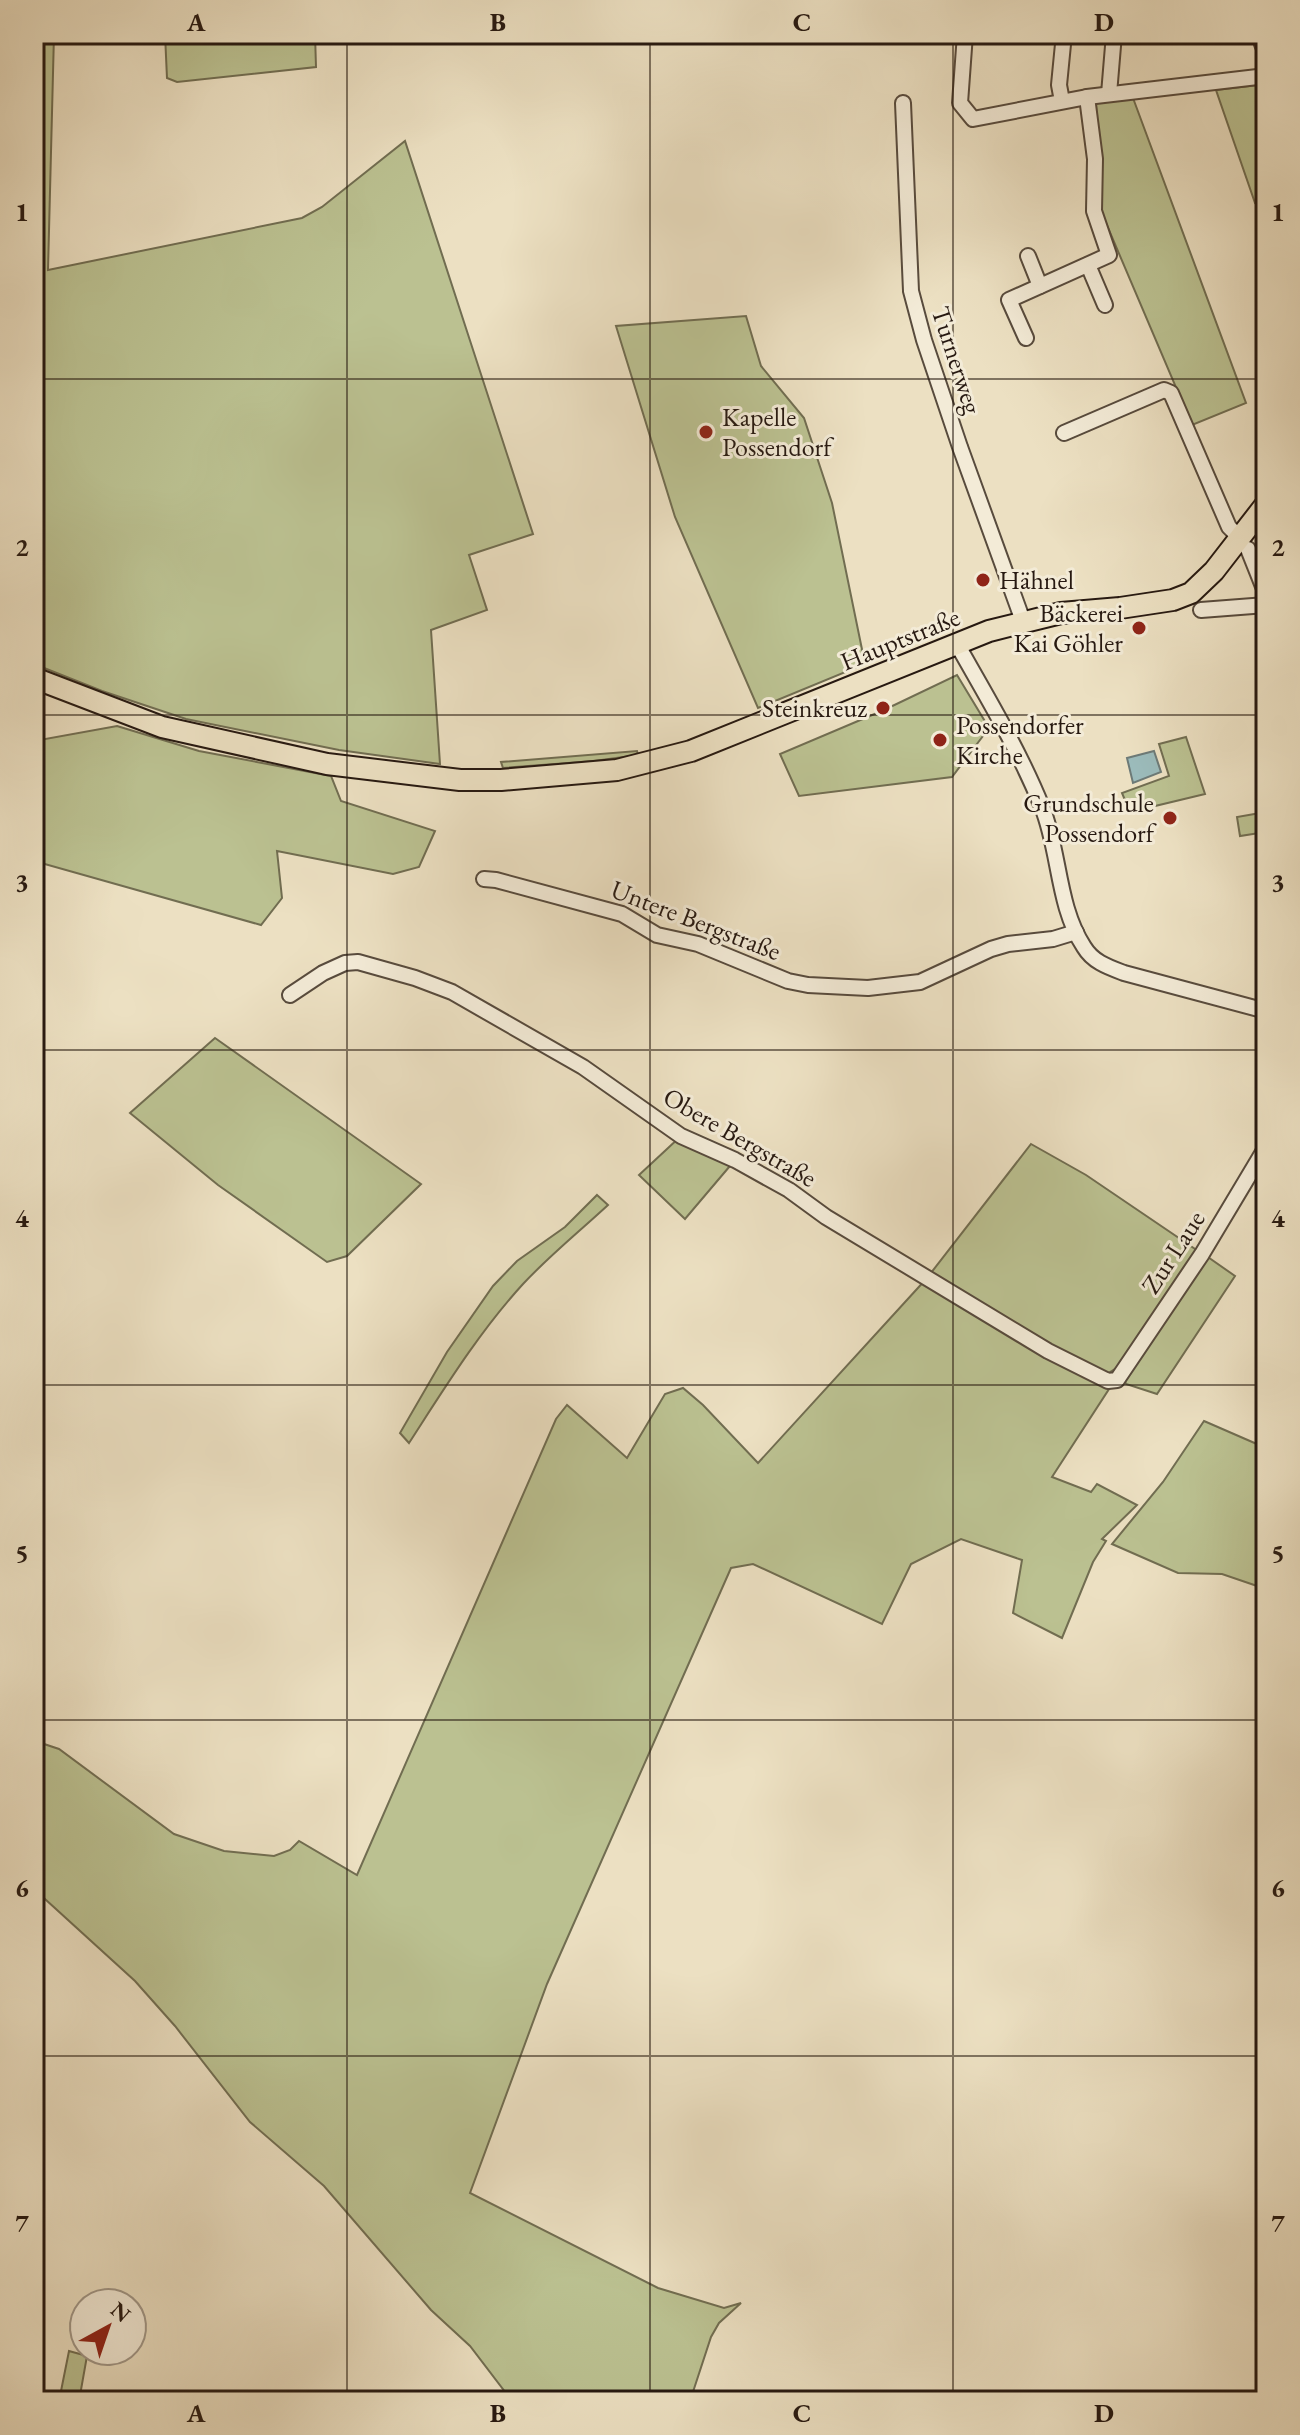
<svg xmlns="http://www.w3.org/2000/svg" width="1300" height="2435" font-family="'EB Garamond',serif">
<style>
.green{fill:#bbc191;stroke:#716d51;stroke-width:2}
.water{fill:#9bbbbb;stroke:#6d7a77;stroke-width:2}
.lines{fill:none;stroke-linecap:round;stroke-linejoin:round}
.stream{stroke:#6d7a77;stroke-width:3}
.minor-casing{stroke:#584b3d;stroke-width:18}
.primary-casing{stroke:#271911;stroke-width:24}
.minor{stroke:#f3ebd7;stroke-width:14}
.primary{stroke:#ece0c2;stroke-width:20}
.grid{fill:none;stroke:#271911;stroke-width:2;stroke-opacity:0.55}
.poi-dot{fill:#8f2418;stroke:#f3ebd7;stroke-width:3}
.labels{text-anchor:middle;dominant-baseline:central;stroke-width:6;stroke-linejoin:round;paint-order:stroke}
.street-label{font-size:26px;fill:#271911;stroke:#f3ebd7}
.poi-label{font-size:26px;fill:#271911;stroke:#f3ebd7;text-anchor:start}
.neatline{fill:none;stroke:#271911;stroke-width:3}
.grid-label{font-size:26px;text-anchor:middle;font-weight:bold;fill:#271911}
</style>
<rect width="100%" height="100%" fill="#ece0c2"/>
<filter id="stains"><feTurbulence type="fractalNoise" baseFrequency=".0025" numOctaves="4"/><feColorMatrix values="0 0 0 0 .2 0 0 0 0 .09 0 0 0 0 .02 0 0 0 .5 -.17"/></filter>
<radialGradient id="worn" r=".72"><stop offset=".6" stop-color="#630" stop-opacity="0"/><stop offset="1" stop-color="#630" stop-opacity=".3"/></radialGradient>
<!-- green -->
<g class="green">
<polygon points="34,34 54,34 48,270 302,218 322,207 405,141 533,534 469,555 487,610 431,630 440,764 339,750 186,719 102,691 34,664"/>
<polygon points="165,34 315,34 316,67 177,82 167,78"/>
<polygon points="1266,84 1266,199 1255,203 1216,90"/>
<polygon points="1133,98 1246,403 1192,425 1100,209 1096,103"/>
<polygon points="746,316 761,366 804,418 832,503 865,664 758,708 675,517 616,326"/>
<polygon points="957,675 989,728 952,777 799,796 780,754 884,710"/>
<polygon points="117,726 199,751 331,776 341,801 435,831 419,867 393,874 277,851 282,898 261,925 34,861 34,741"/>
<polygon points="1186,737 1205,794 1130,812 1122,793 1169,776 1159,744"/>
<polygon points="637,751 638,755 594,761 503,768 501,762"/>
<polygon points="1266,812 1266,832 1240,836 1237,817"/>
<polygon points="215,1038 421,1184 347,1256 327,1262 218,1185 130,1113"/>
<polygon points="681,1136 735,1160 685,1219 639,1175"/>
<polygon points="1031,1144 1086,1175 1198,1251 1121,1365 1107,1374 1047,1356 1109,1389 1052,1477 1091,1492 1097,1484 1137,1505 1102,1539 1106,1541 1093,1562 1062,1638 1013,1613 1022,1560 961,1539 911,1564 882,1624 753,1564 731,1568 547,1984 470,2193 658,2288 724,2308 741,2303 719,2323 711,2337 690,2401 512,2401 470,2346 431,2310 324,2186 250,2122 175,2026 135,1981 34,1889 34,1746 38,1742 59,1749 174,1834 224,1851 274,1856 290,1850 299,1841 357,1875 556,1419 567,1405 627,1458 665,1394 683,1388 703,1405 758,1463 927,1278"/>
<path d="M597,1195L608,1205C580,1231 549,1256 523,1284C479,1332 444,1389 409,1443L400,1433L447,1352L493,1286L517,1261L565,1227Z"/>
<polygon points="1205,1255 1235,1276 1157,1394 1126,1384 1123,1377"/>
<polygon points="1204,1421 1266,1448 1266,1589 1222,1574 1178,1573 1112,1544 1163,1482"/>
<polygon points="69,2351 87,2356 79,2401 59,2401"/>
</g>
<!-- water -->
<polygon class="water" points="1154,751 1161,772 1133,783 1127,758"/>
<g class="lines">
<!-- stream -->
<polyline class="stream" points="1257,1035 1262,1036"/>
<!-- minor casing -->
<g class="minor-casing">
<g id="minor">
<polyline points="965,34 960,103 973,119 1087,97 1266,76"/>
<polyline points="1266,38 1262,44 1266,54"/>
<polyline points="1109,94 1114,34"/>
<polyline points="1062,101 1059,85 1064,34"/>
<polyline points="903,103 911,291 924,340 960,447 1023,621"/>
<polyline points="1028,256 1040,286"/>
<polyline points="1088,265 1105,305"/>
<polyline points="1026,338 1009,300 1109,255 1094,211 1095,159 1087,97"/>
<polyline points="1064,433 1164,390 1171,393 1229,527 1240,538"/>
<polyline points="1248,549 1266,594"/>
<polyline points="1201,610 1266,605"/>
<path d="M957,644C987,697 1019,750 1042,807C1060,851 1057,906 1084,947C1093,962 1108,967 1124,973L1266,1011"/>
<polyline points="484,879 496,880 622,914 657,935 698,944 788,981 808,985 868,988 920,982 991,949 1008,944 1053,939 1076,932"/>
<polyline points="290,995 323,973 345,963 358,962 415,978 452,992 583,1067 681,1136 735,1160 789,1190 826,1217 1048,1351 1108,1381 1117,1380 1202,1254 1266,1147"/>
</g>
</g>
<!-- primary casing -->
<g class="primary-casing">
<polyline id="primary" points="34,678 162,727 327,764 460,780 501,780 617,770 691,751 989,631 1061,613 1120,608 1173,600 1191,593 1214,571 1266,504"/>
</g>
<!-- minor -->
<use href="#minor" class="minor"/>
<!-- primary -->
<use href="#primary" class="primary"/>
</g>
<!-- grid -->
<path class="grid" d="M347,34V2401M650,34V2401M953,34V2401M34,379H1266M34,715H1266M34,1050H1266M34,1385H1266M34,1720H1266M34,2056H1266"/>
<!-- markers -->
<g class="poi-dot">
<circle cx="706" cy="432" r="8"/>
<circle cx="983" cy="580" r="8"/>
<circle cx="1139" cy="628" r="8"/>
<circle cx="883" cy="708" r="8"/>
<circle cx="940" cy="740" r="8"/>
<circle cx="1170" cy="818" r="8"/>
</g>
<g class="labels">
<!-- street labels -->
<g class="street-label">
<text transform="translate(957 360) rotate(72)">Turnerweg</text>
<text transform="translate(900 639) rotate(-22)">Hauptstraße</text>
<text transform="translate(696 920) rotate(21)">Untere Bergstraße</text>
<text transform="translate(740 1137) rotate(30)">Obere Bergstraße</text>
<text transform="translate(1173 1252) rotate(-57)">Zur Laue</text>
</g>
<!-- poi labels -->
<g class="poi-label">
<text x="722" y="417">Kapelle<tspan x="722" dy="30">Possendorf</tspan></text>
<text x="999" y="580">Hähnel</text>
<text x="1123" y="613" text-anchor="end">Bäckerei<tspan x="1123" dy="30">Kai Göhler</tspan></text>
<text x="867" y="708" text-anchor="end">Steinkreuz</text>
<text x="956" y="725">Possendorfer<tspan x="956" dy="30">Kirche</tspan></text>
<text x="1154" y="803" text-anchor="end">Grundschule<tspan x="1154" dy="30">Possendorf</tspan></text>
</g>
</g>
<!-- margin -->
<rect width="1300" height="2435" fill="none" stroke="#ece0c2" stroke-width="88"/>
<!-- north arrow -->
<g transform="translate(108 2327) rotate(40)"><circle r="38" fill="#f3ebd7" stroke="#a19788" stroke-width="2"/>
<path d="M0-6L14 30L0 20L-14 30Z" fill="#8f2418"/>
<text y="-12" font-size="22" font-weight="bold" text-anchor="middle" fill="#271911">N</text>
</g>
<rect x="44" y="44" width="1212" height="2347" class="neatline"/>
<g class="grid-label">
<text x="196" y="31">A</text>
<text x="498" y="31">B</text>
<text x="802" y="31">C</text>
<text x="1104" y="31">D</text>
<text x="22" y="221">1</text>
<text x="1278" y="221">1</text>
<text x="22" y="556">2</text>
<text x="1278" y="556">2</text>
<text x="22" y="891">3</text>
<text x="1278" y="891">3</text>
<text x="22" y="1227">4</text>
<text x="1278" y="1227">4</text>
<text x="22" y="1562">5</text>
<text x="1278" y="1562">5</text>
<text x="22" y="1897">6</text>
<text x="1278" y="1897">6</text>
<text x="22" y="2232">7</text>
<text x="1278" y="2232">7</text>
<text x="196" y="2422">A</text>
<text x="498" y="2422">B</text>
<text x="802" y="2422">C</text>
<text x="1104" y="2422">D</text>
</g>
<rect width="100%" height="100%" filter="url(#stains)"/>
<rect width="100%" height="100%" fill="url(#worn)"/>
</svg>
